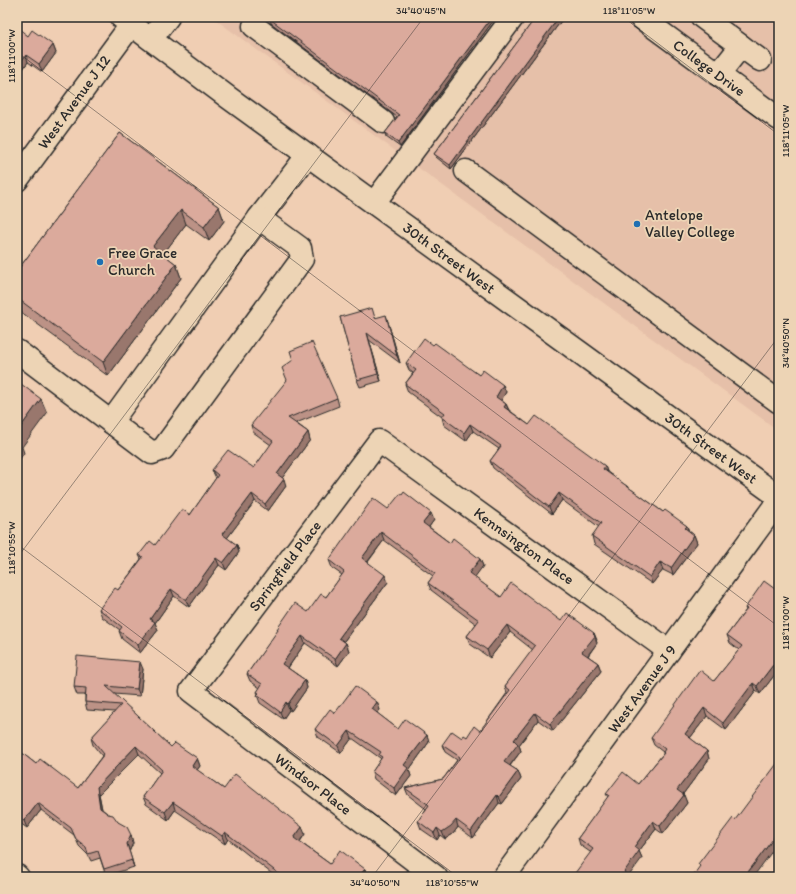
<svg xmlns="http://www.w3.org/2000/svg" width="796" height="894" font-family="Itim,sans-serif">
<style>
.built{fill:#e6c0a9}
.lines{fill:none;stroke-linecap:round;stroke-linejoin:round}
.minor-casing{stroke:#2b2b2b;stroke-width:25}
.major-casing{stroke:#2b2b2b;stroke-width:25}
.minor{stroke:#edd4b5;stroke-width:22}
.major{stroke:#edd4b5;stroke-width:22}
.wall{fill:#bc9286;stroke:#2b2b2b}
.shaded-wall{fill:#99776d;stroke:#2b2b2b}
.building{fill:#dbaa9c;stroke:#2b2b2b}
.ticks{fill:none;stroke:#2b2b2b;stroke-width:1;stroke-opacity:0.45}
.poi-dot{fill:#1f6fb2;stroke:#edd4b5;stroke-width:1.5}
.labels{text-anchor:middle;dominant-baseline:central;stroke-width:3.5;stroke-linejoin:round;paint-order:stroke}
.street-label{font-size:15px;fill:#2b2b2b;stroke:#edd4b5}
.poi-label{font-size:15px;fill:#2b2b2b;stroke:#edd4b5;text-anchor:start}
.neatline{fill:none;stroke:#2b2b2b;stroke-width:1.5}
.ticks-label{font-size:10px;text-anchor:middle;fill:#2b2b2b}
</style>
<rect width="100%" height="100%" fill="#f0ceb3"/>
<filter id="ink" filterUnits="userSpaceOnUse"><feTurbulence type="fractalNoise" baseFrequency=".025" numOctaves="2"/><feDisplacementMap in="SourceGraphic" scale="8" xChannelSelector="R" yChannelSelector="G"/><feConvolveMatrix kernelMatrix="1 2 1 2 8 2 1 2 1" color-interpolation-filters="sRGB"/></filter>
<g filter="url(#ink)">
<!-- built -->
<polygon class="built" points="212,17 779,17 779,431"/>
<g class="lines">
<!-- minor casing -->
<g class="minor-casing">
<g id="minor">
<polyline points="640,17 779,119"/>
<polyline points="702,17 741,46 718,75"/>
<polyline points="254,26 383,122"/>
<polyline points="151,39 168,17"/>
<polyline points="741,46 760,60"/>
<polyline points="466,171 779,402"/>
<polyline points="17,180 131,25"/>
<polyline points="374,203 513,17"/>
<polyline points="17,351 111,422 259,218 308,155"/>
<polyline points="111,422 152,453 163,449 302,259 300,248 259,218"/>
<polyline points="17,876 18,877"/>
<polyline points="436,877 191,691 379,441 669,651"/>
<polyline points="504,877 779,500"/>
</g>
</g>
<!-- major casing -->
<g class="major-casing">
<polyline id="major" points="121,17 229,98 779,497"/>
</g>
<!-- minor -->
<use href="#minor" class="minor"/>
<!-- major -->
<use href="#major" class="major"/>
</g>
<!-- wall -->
<g class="wall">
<polygon points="496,17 400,147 386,137 385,133 397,117 271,23 270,19"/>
<polygon points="536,17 564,17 451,169 436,157 434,154"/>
<polygon points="771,17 779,17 779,23"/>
<polygon points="17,29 28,36 53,45 56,53 42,72 28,62 17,77"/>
<polygon points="120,133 219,207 224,221 209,241 186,224 163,254 176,264 181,278 108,376 17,309 17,271"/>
<polygon points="340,317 375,318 388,322 400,363 369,340 381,381 360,387 357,380"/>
<polygon points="433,345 479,375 503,385 506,392 501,400 506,404 509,410 529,425 605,466 607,472 663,512 687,526 689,531 694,535 697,543 673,575 663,570 652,584 594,544 592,536 599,527 562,500 552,514 493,468 490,461 499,449 473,431 466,441 444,425 442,417 408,392 405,384 413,373 409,370 406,363"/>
<polygon points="337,398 339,406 296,423 308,432 310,440 282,478 286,486 268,511 255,501 227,538 237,545 239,552 226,570 219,565 189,607 174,596 155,623 158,630 140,653 122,639 119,631 120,630 102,617 99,609 118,590 141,559 139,555 155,545 190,515 216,478 212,470 254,468 271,445 253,432 251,425"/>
<polygon points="388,509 434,520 429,527 450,543 480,559 483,566 474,577 501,597 561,621 594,633 597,640 596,641 597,643 588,656 598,663 601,671 553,731 538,720 519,745 521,751 510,766 518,771 521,779 502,804 499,803 473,838 458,827 453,834 445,839 440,835 437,840 421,829 418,821 426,809 408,795 405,788 443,779 457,760 445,752 442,745 462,738 467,737 480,731 507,693 505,686 533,650 510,632 490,658 470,644 467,636 476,624 431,590 428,583 433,576 384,540 368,562 388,582 344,641 346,643 349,651 338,666 305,643 288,668 305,680 307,688 291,711 289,710 283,719 260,703 257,695 258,694 257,692 260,688 250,681 247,674 278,631 277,629 308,612 326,597 342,575 332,568 329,560"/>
<polygon points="779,592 779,675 776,673 760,694 756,691 726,730 707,716 690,738 707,751 709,759 683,794 687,803 663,834 656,829 639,851 642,858 590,852 580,845 578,838 608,797 606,794 638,784 663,754 663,752 654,745 651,738 714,681 739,650 730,643 727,635 746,610 745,608"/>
<polygon points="143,669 140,696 114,694 171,747 197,758 200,766 197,770 224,789 305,834 300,842 330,864 365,869 368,876 367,877 276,877 228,839 225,844 175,810 168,820 146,804 143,797 160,773 139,754 99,794 102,809 118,822 131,835 133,843 129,852 134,867 106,876 100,858 91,861 88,855 79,846 74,835 41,810 27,828 17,821 17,749 36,764 78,788 102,756 93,745 91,738 115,712 87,710 85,702 85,695 77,695 74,687"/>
<polygon points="377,702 380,710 377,713 398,729 427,735 429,742 409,770 411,776 396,796 374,779 372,772 381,759 380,758 352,738 341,753 318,737 315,729 335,713"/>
</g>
<!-- shaded-wall -->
<g class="shaded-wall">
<polygon points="492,17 496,17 400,147 398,143"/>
<polygon points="559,17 564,17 451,169 450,165"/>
<polygon points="53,45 56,53 42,72 39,64"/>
<polygon points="26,55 28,62 17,77 17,66"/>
<polygon points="219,207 224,221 209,241 204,227"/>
<polygon points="181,210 186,224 158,261 153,246"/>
<polygon points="176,264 181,278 108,376 103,362"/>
<polygon points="386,315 388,322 400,363 397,356"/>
<polygon points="367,333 369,340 381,381 378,374"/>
<polygon points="503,385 506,392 499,404 496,397"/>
<polygon points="41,399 47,413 22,447 24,453 17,463 17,432"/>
<polygon points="506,404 509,411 504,407"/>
<polygon points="470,424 473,431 466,441 464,433"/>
<polygon points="308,432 310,440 280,481 277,474"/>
<polygon points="605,466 608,474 603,469"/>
<polygon points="284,479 286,486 268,511 265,504"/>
<polygon points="559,493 562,500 552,514 549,507"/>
<polygon points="252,494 255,501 225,541 222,534"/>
<polygon points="431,513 434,520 426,531 423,523"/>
<polygon points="687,526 689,533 685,528"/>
<polygon points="381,532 384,540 365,565 362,558"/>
<polygon points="694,535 697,543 673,575 671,568"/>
<polygon points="237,545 239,552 226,570 223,563"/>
<polygon points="216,558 219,565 189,607 186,600"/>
<polygon points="480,559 483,566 472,581 469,573"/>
<polygon points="660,562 663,570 652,584 650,577"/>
<polygon points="385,575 388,582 341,645 339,638"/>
<polygon points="171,589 174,596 155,623 158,630 140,653 138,645 150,619"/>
<polygon points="507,625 510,632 490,658 487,650"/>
<polygon points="594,633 597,643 585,659 582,652"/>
<polygon points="302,636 305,643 285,672 282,664"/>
<polygon points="346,643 349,651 338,666 335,659"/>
<polygon points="140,662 143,669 140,696 137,689"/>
<polygon points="598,663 601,671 553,731 550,724"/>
<polygon points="773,665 776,673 760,694 757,686"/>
<polygon points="305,680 307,688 291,711 288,704"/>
<polygon points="753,683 756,691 726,730 723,723"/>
<polygon points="286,702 289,710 283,719 280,712"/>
<polygon points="377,702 380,710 374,717 372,709"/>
<polygon points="704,708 707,716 687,742 685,734"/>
<polygon points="535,713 538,720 519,745 521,751 507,769 504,762 514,740"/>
<polygon points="349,731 352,738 341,753 338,746"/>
<polygon points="427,735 429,742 409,770 411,776 396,796 394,788 404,765"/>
<polygon points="136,746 139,754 99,794 103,815 100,808 97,787"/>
<polygon points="707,751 709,759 680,798 677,790"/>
<polygon points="197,758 200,766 194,774 192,766"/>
<polygon points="518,771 521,779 502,804 499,797"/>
<polygon points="497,795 499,803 473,838 471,831"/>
<polygon points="684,795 687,803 663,834 660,826"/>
<polygon points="173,802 175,810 168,820 165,812"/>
<polygon points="38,803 41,810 27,828 24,821"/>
<polygon points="456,820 458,827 453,834 445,839 442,832"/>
<polygon points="653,821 656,829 639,851 642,858 628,877 623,877 624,872 634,847"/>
<polygon points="302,827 305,834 297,845 294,838"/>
<polygon points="437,828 440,835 437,840 434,833"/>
<polygon points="779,831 779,842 753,877 748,872"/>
<polygon points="225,832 228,839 225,844 222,836"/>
<polygon points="131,835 133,843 129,852 134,867 127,844"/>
<polygon points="365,869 368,876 367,877 361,877 360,875"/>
</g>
<!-- building -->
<g class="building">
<polygon points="271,17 492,17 398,143 385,133 399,115 270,19"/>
<polygon points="536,17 559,17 450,165 434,154"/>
<polygon points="18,28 28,36 32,30 53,45 39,64 26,55 17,66 17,29"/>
<polygon points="120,133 219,207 204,227 181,210 153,246 176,264 103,362 17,298 17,271"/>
<polygon points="372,308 375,318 386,315 397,356 367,333 378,374 357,380 340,317"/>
<polygon points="424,338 433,345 435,343 479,375 483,370 503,385 496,397 506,404 504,407 529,425 536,416 605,466 603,469 663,512 665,510 687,526 685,528 694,535 671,568 660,562 650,577 592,536 601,523 559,493 549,507 490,461 501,446 470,424 464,433 442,417 445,413 405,384 416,370 406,363"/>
<polygon points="312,342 337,398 288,418 308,432 277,474 284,479 265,504 252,494 222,534 237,545 223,563 216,558 186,600 171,589 150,619 155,622 138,645 119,631 122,627 99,609 115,588 118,590 143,557 139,555 150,541 155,545 182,509 190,515 218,475 212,470 228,450 254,468 273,441 251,425 287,380 282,368 293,360 290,351"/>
<polygon points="17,381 41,399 17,432"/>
<polygon points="17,437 19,439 17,442"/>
<polygon points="404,492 431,513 423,523 450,543 453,538 480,559 469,573 501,597 511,583 561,621 567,613 594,633 593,634 595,636 582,652 598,663 550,724 535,713 514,740 518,744 504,762 518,771 499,797 497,795 471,831 456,820 451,826 442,832 437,828 434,833 418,821 429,805 405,788 443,779 460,757 442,745 452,731 462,738 464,735 467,737 474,726 480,731 510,690 505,686 535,646 507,625 487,650 467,636 479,620 428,583 435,573 381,532 362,558 385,575 339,638 346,643 335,659 302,636 282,664 305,680 288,704 286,702 280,712 257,695 259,693 257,692 262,684 247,674 278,630 277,629 295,603 308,612 321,594 326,597 344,572 329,560 373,498 388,509 400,494 402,495"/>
<polygon points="764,581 779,592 779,670 773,665 757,686 753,683 723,723 704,708 685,734 707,751 677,790 684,795 660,826 653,821 634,847 639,851 624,872 626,874 623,877 572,877 593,849 578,838 609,795 606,794 623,772 638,784 664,753 663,752 665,749 651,738 700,670 714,681 742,646 727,635 747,609 745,608"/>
<polygon points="77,656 140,662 137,689 106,686 171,747 175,743 197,758 192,766 224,789 235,774 302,827 294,838 330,864 340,850 365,869 360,875 363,877 283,877 225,832 222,836 173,802 165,812 143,797 162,770 136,746 97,787 100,808 108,814 113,815 118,822 127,827 131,835 127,844 132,860 104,869 98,851 88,854 86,847 76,839 71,828 38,803 24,821 17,815 17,749 36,764 40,759 78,788 104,754 91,738 121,705 85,702 86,688 74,687"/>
<polygon points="355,686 377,702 372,709 398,729 405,719 427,735 404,765 408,768 394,788 372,772 382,757 379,755 381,752 349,731 338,746 315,729 330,709 335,713"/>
<polygon points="779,761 779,831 748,872 755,877 692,877 700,866 698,864 733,818 735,820"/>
<polygon points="561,875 564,877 559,877"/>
</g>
</g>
<!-- ticks -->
<path class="ticks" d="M623,17L779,135M17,52L779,627M17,544L458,877M17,558L424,17M372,877L779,336"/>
<!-- markers -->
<g class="poi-dot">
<circle cx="637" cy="224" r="4"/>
<circle cx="100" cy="262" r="4"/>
</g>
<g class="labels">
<!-- street labels -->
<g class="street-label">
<text transform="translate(709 68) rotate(36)">College Drive</text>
<text transform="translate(74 102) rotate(-54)">West Avenue J 12</text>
<text transform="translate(449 258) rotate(36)">30th Street West</text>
<text transform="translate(711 448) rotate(36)">30th Street West</text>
<text transform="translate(524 546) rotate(36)">Kennsington Place</text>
<text transform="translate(285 566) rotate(-53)">Springfield Place</text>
<text transform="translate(642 689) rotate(-54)">West Avenue J 9</text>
<text transform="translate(313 784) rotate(37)">Windsor Place</text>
</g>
<!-- poi labels -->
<g class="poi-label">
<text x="645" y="215">Antelope<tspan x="645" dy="17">Valley College</tspan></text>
<text x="108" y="253">Free Grace<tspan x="108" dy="17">Church</tspan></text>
</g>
</g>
<!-- margin -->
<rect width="796" height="894" fill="none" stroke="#edd4b5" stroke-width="44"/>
<rect x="22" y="22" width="752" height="850" class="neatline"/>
<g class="ticks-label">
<text x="421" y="14">34°40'45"N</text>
<text x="629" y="14">118°11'05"W</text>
<text transform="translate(11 56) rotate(-90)" y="4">118°11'00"W</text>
<text transform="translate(785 131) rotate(-90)" y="4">118°11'05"W</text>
<text transform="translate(785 343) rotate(-90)" y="4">34°40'50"N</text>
<text transform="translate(11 548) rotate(-90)" y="4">118°10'55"W</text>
<text transform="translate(785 623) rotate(-90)" y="4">118°11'00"W</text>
<text x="375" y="886">34°40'50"N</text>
<text x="452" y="886">118°10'55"W</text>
</g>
</svg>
